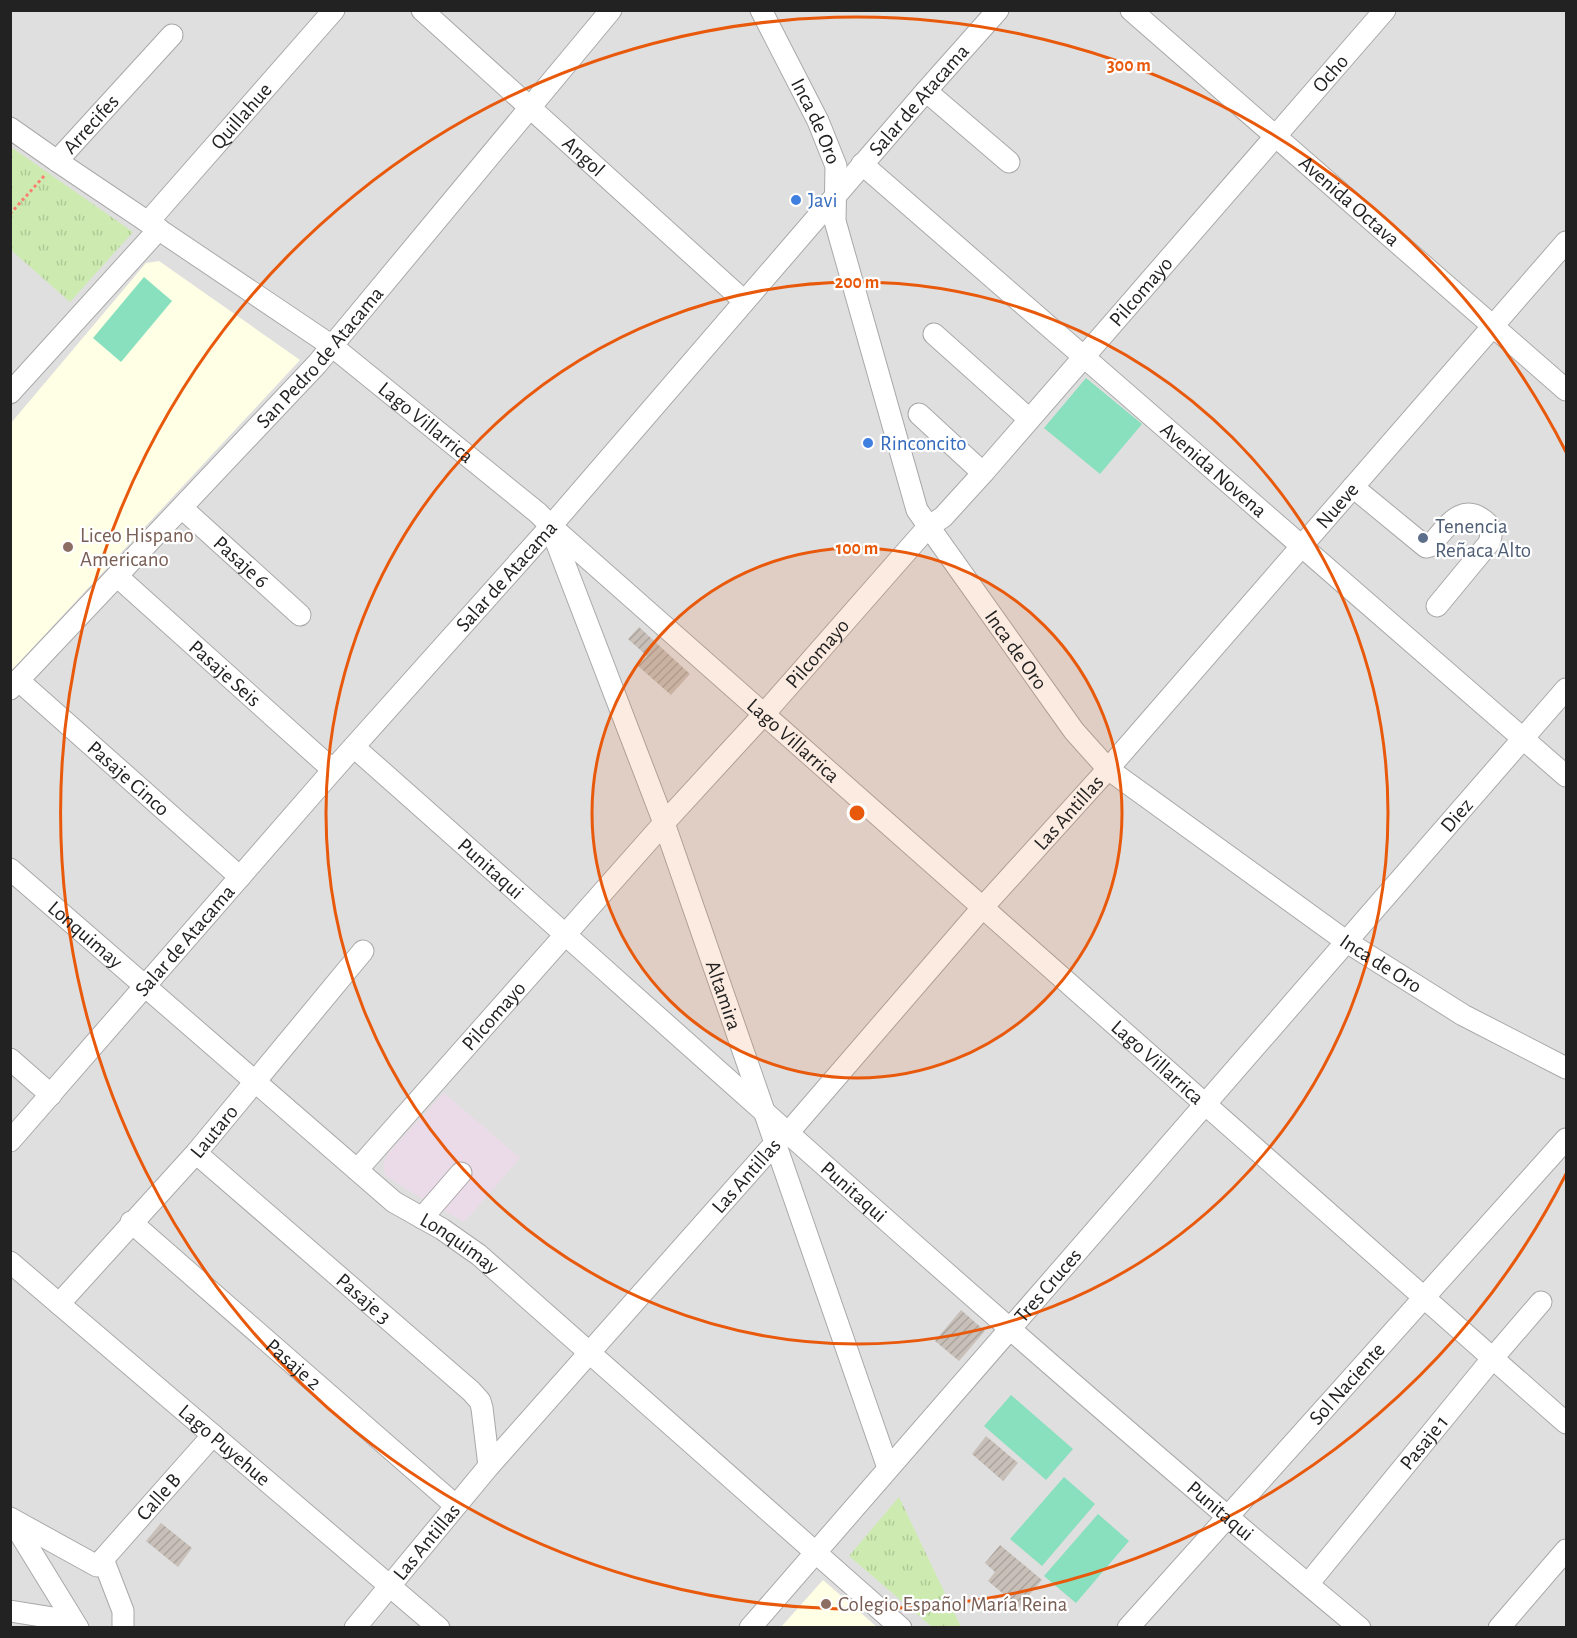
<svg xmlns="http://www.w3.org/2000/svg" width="1577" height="1638" font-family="'Alegreya Sans',sans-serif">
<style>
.residential{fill:#e0dfdf}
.industrial{fill:#ebdbe8}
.education{fill:#ffffe5}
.grass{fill:url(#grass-tufts)}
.pitch{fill:#88e0be}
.building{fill:url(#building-hatch)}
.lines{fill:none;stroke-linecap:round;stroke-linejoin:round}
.minor-casing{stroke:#a9a9a9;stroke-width:23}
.path{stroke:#fa8072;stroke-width:3;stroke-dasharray:3 3;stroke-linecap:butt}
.minor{stroke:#fff;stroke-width:21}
.ring{fill:none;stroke:#e8590c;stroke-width:3}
.shop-dot{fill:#3f7fe0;stroke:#fff;stroke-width:2}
.service-dot{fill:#5c6f8a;stroke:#fff;stroke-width:2}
.education-dot{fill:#8d6e63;stroke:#fff;stroke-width:2}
.labels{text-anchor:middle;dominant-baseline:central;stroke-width:4.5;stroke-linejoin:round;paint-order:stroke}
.street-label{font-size:21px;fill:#222;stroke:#fff}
.shop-label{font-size:21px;fill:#366cbe;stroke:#fff;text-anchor:start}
.service-label{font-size:21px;fill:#4e5e75;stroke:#fff;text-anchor:start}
.education-label{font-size:21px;fill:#785e54;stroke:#fff;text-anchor:start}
.centre{fill:#e8590c;stroke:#fff;stroke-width:3}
.ring-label{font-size:18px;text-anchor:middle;font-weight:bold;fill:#e8590c;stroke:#fff;stroke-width:4.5;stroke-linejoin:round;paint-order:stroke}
</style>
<defs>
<pattern id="grass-tufts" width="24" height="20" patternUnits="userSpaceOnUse" patternTransform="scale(1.5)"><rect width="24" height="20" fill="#cdebb0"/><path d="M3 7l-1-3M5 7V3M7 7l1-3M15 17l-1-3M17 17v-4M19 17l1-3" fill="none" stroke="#b0c997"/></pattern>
<pattern id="building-hatch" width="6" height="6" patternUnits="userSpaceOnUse" patternTransform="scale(1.5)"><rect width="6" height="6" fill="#c7bfb8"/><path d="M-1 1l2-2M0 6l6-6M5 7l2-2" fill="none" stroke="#aba49e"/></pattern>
</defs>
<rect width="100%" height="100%" fill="#f2efe9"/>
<!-- residential -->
<rect class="residential" x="11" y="11" width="1555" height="1616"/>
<!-- industrial -->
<polygon class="industrial" points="444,1093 520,1158 464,1222 408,1190 386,1176 383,1169 384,1163 389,1152"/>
<!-- education -->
<g class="education">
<polygon points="159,261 300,360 11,671 11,423 146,263"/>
<polygon points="823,1580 877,1627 781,1627"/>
</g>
<!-- grass -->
<g class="grass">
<polygon points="11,147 133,232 70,302 11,250"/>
<polygon points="899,1497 961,1627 932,1627 849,1556"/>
</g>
<!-- pitch -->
<g class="pitch">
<polygon points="144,277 172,301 121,362 93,338"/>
<polygon points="1086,378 1142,424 1100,474 1044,428"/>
<polygon points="1011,1395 1073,1449 1046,1480 984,1426"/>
<polygon points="1064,1477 1095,1504 1042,1566 1010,1539"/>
<polygon points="1098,1514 1129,1541 1076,1603 1044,1576"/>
</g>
<!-- building -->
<g class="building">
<polygon points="639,627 690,674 671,695 638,666 647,656 628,639"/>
<polygon points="961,1310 985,1331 959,1361 935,1341"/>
<polygon points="986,1436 1018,1463 1003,1481 972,1454"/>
<polygon points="161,1523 192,1548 178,1567 146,1541"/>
<polygon points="1000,1545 1042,1580 1019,1607 988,1581 995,1572 985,1563"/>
</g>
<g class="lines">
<!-- minor casing -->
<g class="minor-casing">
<g id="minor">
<path id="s1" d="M422,10L744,301"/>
<path id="s2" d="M761,10L818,121L836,166L835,221L917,510L1074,731L1108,769L1347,942L1463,1015L1566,1068"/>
<path id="s3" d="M1131,10L1566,390"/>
<polyline points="926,91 1009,162"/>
<path id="s4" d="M10,128L57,161L332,346L538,513L551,526L1566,1423"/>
<path id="s5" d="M57,161L172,35"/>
<path id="s6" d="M862,164L1566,776"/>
<path id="s7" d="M148,222L334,10"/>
<polyline points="934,334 1029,419"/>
<polyline points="10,393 159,229"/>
<polyline points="919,414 983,473"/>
<path d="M1353,487L1426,547L1430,546C1447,527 1462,499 1488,524L1491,536L1489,543L1437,606"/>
<path id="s8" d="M182,508L300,615"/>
<path id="s9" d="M552,531L664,823L888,1468"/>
<path id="s10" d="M118,577L333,770"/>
<path id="s11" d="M18,680L240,877"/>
<path id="s12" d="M10,689L317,364L611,10"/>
<path id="s13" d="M354,747C688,1042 1017,1343 1360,1628"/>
<path id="s14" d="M10,869L394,1202L442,1229L479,1255L901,1628"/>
<polyline points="10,1059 51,1095"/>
<path id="s15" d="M10,1141L333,770L551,526L926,91L998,10"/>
<path id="s16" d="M196,1153L471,1391L480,1401L482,1408L489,1466"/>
<path id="s17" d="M357,1170L664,823L764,714L928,527L943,517L983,473L1385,10"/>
<polyline points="422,1218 461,1173"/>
<path id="s18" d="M131,1222L455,1505"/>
<path id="s19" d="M10,1262L439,1628"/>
<path id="s20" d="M59,1304L196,1153L363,951"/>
<path id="s21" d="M10,1518L97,1566L213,1435"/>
<polyline points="11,1519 78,1628"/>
<polyline points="103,1559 123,1611 123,1628"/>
<path id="s22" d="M1308,1584L1492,1359L1541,1302"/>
<polyline points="10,1611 72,1621"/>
<path id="s23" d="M355,1628L489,1466L776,1142L788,1133L983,907L1108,769L1566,242"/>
<path id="s24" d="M750,1628L1566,689"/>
<path id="s25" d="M1128,1628L1566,1139"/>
<polyline points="1499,1628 1566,1550"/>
</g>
</g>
<!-- path -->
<polyline class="path" points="10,214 45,175"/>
<!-- minor -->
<use href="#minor" class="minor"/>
</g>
<!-- distance rings -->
<circle cx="857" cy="813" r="265" fill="#e8590c" fill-opacity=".12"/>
<g class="ring">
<circle cx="857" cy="813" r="265"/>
<circle cx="857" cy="813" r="531"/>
<path d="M1566 1174A796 796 0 1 1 1566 452"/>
</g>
<!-- markers -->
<g class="shop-dot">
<circle cx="796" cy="200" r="6"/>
<circle cx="868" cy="443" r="6"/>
</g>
<circle class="service-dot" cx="1423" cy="538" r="6"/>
<g class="education-dot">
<circle cx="68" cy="547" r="6"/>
<circle cx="826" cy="1604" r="6"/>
</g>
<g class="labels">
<!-- street labels -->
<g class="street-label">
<text stroke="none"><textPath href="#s17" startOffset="1467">Ocho</textPath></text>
<text stroke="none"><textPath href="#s15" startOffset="1382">Salar de Atacama</textPath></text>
<text stroke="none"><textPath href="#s7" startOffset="141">Quillahue</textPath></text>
<text stroke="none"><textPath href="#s2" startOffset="124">Inca de Oro</textPath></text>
<text stroke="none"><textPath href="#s5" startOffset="50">Arrecifes</textPath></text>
<text stroke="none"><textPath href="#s1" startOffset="218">Angol</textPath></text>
<text stroke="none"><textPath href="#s3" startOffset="290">Avenida Octava</textPath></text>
<text stroke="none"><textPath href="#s17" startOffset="1178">Pilcomayo</textPath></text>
<text stroke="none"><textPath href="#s12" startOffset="454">San Pedro de Atacama</textPath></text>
<text stroke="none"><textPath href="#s4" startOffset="510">Lago Villarrica</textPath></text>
<text stroke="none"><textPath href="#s6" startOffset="466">Avenida Novena</textPath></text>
<text stroke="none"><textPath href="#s23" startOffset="1492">Nueve</textPath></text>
<text stroke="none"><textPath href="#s8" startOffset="80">Pasaje 6</textPath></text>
<text stroke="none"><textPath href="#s15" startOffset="752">Salar de Atacama</textPath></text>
<text stroke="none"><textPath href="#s2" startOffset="700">Inca de Oro</textPath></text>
<text stroke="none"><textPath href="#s17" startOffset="692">Pilcomayo</textPath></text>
<text stroke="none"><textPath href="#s10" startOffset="144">Pasaje Seis</textPath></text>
<text stroke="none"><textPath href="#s4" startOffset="996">Lago Villarrica</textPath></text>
<text stroke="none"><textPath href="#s11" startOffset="148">Pasaje Cinco</textPath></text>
<text stroke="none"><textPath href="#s23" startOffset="1084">Las Antillas</textPath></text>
<text stroke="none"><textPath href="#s24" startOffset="1077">Diez</textPath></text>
<text stroke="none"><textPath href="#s13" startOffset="183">Punitaqui</textPath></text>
<text stroke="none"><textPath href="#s14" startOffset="100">Lonquimay</textPath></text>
<text stroke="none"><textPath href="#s15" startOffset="266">Salar de Atacama</textPath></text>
<text stroke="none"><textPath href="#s2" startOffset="1186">Inca de Oro</textPath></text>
<text stroke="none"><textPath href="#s9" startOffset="495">Altamira</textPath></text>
<text stroke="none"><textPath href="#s17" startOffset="206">Pilcomayo</textPath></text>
<text stroke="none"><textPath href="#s4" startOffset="1482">Lago Villarrica</textPath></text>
<text stroke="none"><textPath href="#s20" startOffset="232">Lautaro</textPath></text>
<text stroke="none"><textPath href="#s23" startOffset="598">Las Antillas</textPath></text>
<text stroke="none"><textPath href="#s13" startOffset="669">Punitaqui</textPath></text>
<text stroke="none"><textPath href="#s14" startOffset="586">Lonquimay</textPath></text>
<text stroke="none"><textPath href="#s24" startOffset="454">Tres Cruces</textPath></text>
<text stroke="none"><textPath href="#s16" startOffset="222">Pasaje 3</textPath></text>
<text stroke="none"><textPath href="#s18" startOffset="216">Pasaje 2</textPath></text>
<text stroke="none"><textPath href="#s25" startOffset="328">Sol Naciente</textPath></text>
<text stroke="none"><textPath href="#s22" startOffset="183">Pasaje 1</textPath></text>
<text stroke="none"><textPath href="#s19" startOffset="282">Lago Puyehue</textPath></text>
<text stroke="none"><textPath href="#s21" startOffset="192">Calle B</textPath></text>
<text stroke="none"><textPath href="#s13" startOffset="1155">Punitaqui</textPath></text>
<text stroke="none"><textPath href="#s23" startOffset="112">Las Antillas</textPath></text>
</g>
<!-- shop labels -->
<g class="shop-label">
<text x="808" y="200">Javi</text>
<text x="880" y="443">Rinconcito</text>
</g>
<!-- service labels -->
<g class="service-label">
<text x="1435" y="526">Tenencia<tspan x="1435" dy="24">Reñaca Alto</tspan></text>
</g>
<!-- education labels -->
<g class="education-label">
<text x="80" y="535">Liceo Hispano<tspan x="80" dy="24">Americano</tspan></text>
<text x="838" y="1604">Colegio Español María Reina</text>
</g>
</g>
<circle cx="857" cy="813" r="9" class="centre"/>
<g class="ring-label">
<text x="1129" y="71">300 m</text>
<text x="857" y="288">200 m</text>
<text x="857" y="554">100 m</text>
</g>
<!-- border -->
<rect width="1577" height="1638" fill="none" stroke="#222222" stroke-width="24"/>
</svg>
